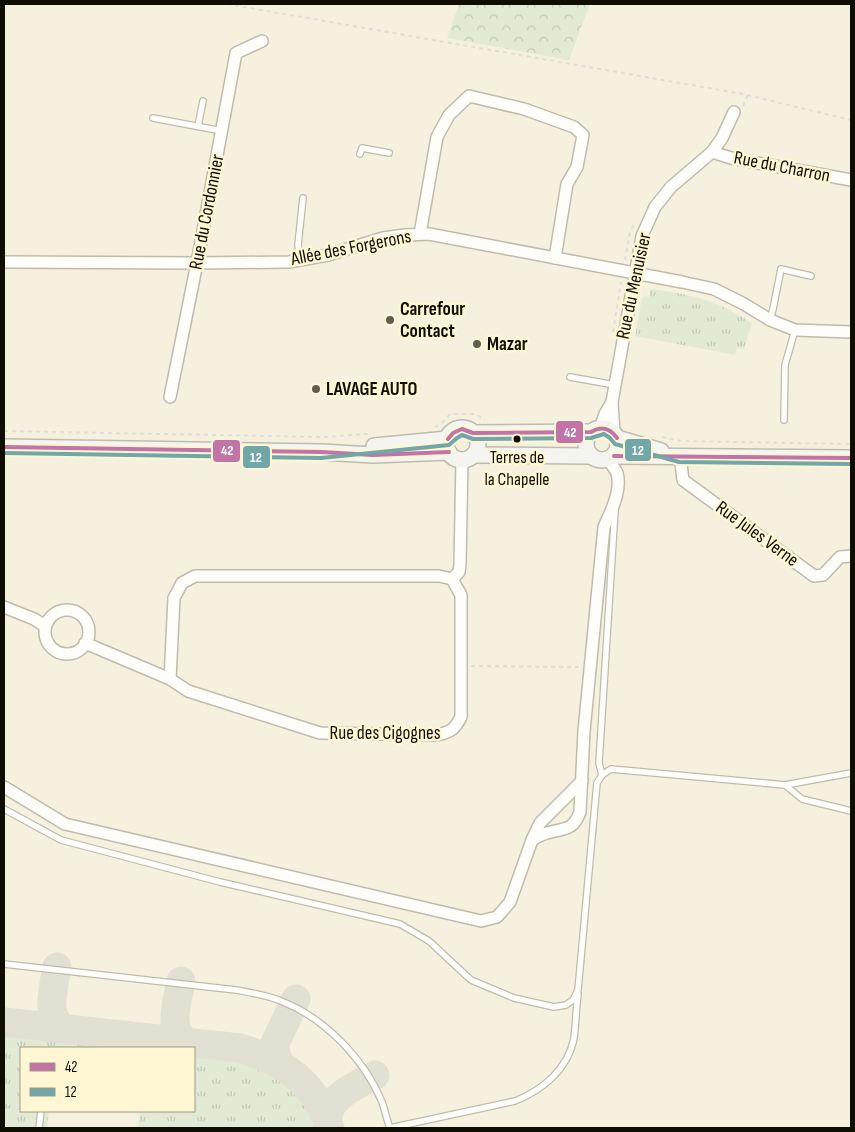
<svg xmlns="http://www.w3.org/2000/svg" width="855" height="1132" font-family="'Sofia Sans Condensed',sans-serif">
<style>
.grass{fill:url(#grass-tufts)}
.forest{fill:url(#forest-crowns)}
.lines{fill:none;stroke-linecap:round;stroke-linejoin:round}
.taxiway{stroke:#e2dfd3;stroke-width:29}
.service-casing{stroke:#bfbcad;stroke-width:8}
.minor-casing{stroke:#bfbcad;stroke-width:14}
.secondary-casing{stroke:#bfbcad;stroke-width:18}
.path{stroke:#e0ded9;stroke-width:2;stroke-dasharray:4 4;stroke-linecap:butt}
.service{stroke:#fefdfa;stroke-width:5.5}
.minor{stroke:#fefdfa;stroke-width:11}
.secondary{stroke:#f4f5f0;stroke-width:15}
.bus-1-casing{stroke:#fff7d4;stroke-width:8}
.bus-2-casing{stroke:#fff7d4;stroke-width:8}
.bus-1{stroke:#c273a8;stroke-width:4}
.bus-2{stroke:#71a7a8;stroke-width:4}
.poi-dot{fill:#605d50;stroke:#fff7d4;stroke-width:2}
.bus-dot{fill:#100d03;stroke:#fff7d4;stroke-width:2}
.labels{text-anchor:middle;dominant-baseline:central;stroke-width:5;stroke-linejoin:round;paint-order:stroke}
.bus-label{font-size:18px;fill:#100d03;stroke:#fff7d4}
.street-label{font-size:19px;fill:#100d03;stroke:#fff7d4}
.poi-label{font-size:19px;font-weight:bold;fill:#100d03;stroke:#fff7d4;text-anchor:start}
.line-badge{stroke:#fff7d4;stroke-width:2}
.badge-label{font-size:14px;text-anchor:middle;font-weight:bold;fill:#fff}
</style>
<defs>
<pattern id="grass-tufts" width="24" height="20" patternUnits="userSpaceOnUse" patternTransform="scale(1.25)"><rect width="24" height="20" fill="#e2ead5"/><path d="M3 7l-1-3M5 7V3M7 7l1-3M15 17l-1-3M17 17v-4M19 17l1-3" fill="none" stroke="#c1c8b5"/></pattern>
<pattern id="forest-crowns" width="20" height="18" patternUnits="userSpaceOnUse" patternTransform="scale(1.25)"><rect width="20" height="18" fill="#e2ead5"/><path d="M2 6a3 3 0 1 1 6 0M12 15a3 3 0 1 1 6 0" fill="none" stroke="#c1c8b5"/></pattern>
</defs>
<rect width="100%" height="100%" fill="#f5f1de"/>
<!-- grass -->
<g class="grass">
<path d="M650,289C691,294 717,300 752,323L744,349L737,348L735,355L635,336L642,298L645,296L649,297Z"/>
<polygon points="4,1032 16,1033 145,1048 21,1048 21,1111 49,1111 47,1128 4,1128"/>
<polygon points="194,1053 232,1057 262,1065 279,1074 304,1100 319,1128 138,1128 140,1111 194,1111"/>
</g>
<!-- forest -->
<polygon class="forest" points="459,4 590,4 569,60 447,38"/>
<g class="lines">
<!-- taxiway -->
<g class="taxiway">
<path d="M57,967C54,987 44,1016 64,1029"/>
<path d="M181,981C178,1001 166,1029 187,1042"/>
<path d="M4,1022L240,1048C283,1061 316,1083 330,1128"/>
<polyline points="279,1063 275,1050 275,1043 296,999"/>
<path d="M328,1120C327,1096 357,1086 375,1075"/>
</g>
<!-- service casing -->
<g class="service-casing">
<g id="service">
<polyline points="153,118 222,131"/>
<polyline points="198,126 203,101"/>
<polyline points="360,154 362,148 389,153"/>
<polyline points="300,260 298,245 303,198"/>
<polyline points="770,320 773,309 781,269 811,276"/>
<polyline points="570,377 615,385"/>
<polyline points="784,420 785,365 795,330"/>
<polyline points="602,775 599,763 615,510"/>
<polyline points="785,785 802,799 851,811"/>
<polyline points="4,809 61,840 220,882 400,924 429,941 471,980 514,998 554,1007 566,1005 573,1000 578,990 597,783 602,775 611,769 785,785 851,773"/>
<path d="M4,964L236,990C252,993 267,995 281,1001C325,1018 364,1059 382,1102C385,1111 387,1120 390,1128"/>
<polyline points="39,1128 41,1111"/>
<path d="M390,1128L515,1101C543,1090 568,1069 574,1038C576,1023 576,1008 578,994"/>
</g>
</g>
<!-- minor casing -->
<g class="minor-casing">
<g id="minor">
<polyline points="712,152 731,158 851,180"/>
<polyline points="420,234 437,137 449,115 469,96 524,109 574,127 583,135 577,167 567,184 555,258"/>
<polyline points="4,262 197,263 289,262 328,255 383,238 405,235 429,234 682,282 714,289 744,304 770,320 795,330 851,332"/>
<polyline points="170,397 197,263 236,53 262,41"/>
<polyline points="600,428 605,414 612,402"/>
<polyline points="614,433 612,402 642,236 655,207 671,187 712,152 722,138 734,112"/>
<polyline points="680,456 683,480 814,576 823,575 840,557 851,556"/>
<polyline points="452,579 459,572 460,565 462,460"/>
<polyline points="4,607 34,619 45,626"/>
<circle cx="67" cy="632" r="22"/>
<path d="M85,643L170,679L188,691L320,733L437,735C451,732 455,729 461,717V595L452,579L439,576H195L182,583L174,598L170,679"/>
<path d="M4,787L65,824L481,921L497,917L510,902L532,840C537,837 542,834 547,833C565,828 573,831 580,812L584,731L604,527C611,511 622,491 617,473C615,469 611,464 609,460"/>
<polyline points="532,840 540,823 582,781"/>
</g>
</g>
<!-- secondary casing -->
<g class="secondary-casing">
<g id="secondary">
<circle cx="602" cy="444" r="16"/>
<circle cx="462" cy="444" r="16"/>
<polyline points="473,433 591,432"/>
<polyline points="617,438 661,451"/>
<polyline points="374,446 448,439"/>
<polyline points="4,447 321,452 373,455 449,452"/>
<polyline points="474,455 590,456"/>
<polyline points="614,456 851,458"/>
</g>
</g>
<!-- path -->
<g class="path">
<polyline points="227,4 743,94 851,120"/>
<polyline points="743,106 748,95"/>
<polyline points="625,260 630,232 634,224"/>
<polyline points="613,332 621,282"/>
<polyline points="435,427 442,423 450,414 475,414 485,420"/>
<polyline points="4,431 323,437 368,434"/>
<polyline points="662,437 681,441 851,444"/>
<polyline points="471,666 578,667"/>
</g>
<!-- service -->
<use href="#service" class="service"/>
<!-- minor -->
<use href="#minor" class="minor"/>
<!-- secondary -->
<use href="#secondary" class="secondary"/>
<!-- bus-1 casing -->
<g class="bus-1-casing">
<g id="bus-1">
<path d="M448,439L453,433L462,429L473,433L591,432C601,426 610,428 617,438"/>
<polyline points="4,447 321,452 373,455 449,452"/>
<polyline points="614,456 851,458"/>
</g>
</g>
<!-- bus-2 casing -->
<g class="bus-2-casing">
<polyline id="bus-2" points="4,453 321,458 449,445 457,438 462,435 473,439 591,438 604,434 610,438 615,444 679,462 851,464"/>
</g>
<!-- bus-1 -->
<use href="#bus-1" class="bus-1"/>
<!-- bus-2 -->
<use href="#bus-2" class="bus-2"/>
</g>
<!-- markers -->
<g class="poi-dot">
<circle cx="390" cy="320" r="5"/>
<circle cx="477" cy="344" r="5"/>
<circle cx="316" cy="389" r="5"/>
</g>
<circle class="bus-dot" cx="517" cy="439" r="4.5"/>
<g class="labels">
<!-- bus labels -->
<g class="bus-label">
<text x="517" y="457">Terres de<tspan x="517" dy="22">la Chapelle</tspan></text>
</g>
<!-- street labels -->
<g class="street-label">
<text transform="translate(782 167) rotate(11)">Rue du Charron</text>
<text transform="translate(207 212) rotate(-79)">Rue du Cordonnier</text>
<text transform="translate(351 248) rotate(-11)">Allée des Forgerons</text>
<text transform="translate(634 286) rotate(-78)">Rue du Menuisier</text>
<text transform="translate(757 534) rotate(36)">Rue Jules Verne</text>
<text x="385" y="733">Rue des Cigognes</text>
</g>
<!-- poi labels -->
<g class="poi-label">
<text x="400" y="309">Carrefour<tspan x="400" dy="22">Contact</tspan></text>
<text x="487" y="344">Mazar</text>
<text x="326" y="389">LAVAGE AUTO</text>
</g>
</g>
<g class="line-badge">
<rect x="555" y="420" width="29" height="24" rx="5" fill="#c273a8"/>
<rect x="624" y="438" width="28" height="24" rx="5" fill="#71a7a8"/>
<rect x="212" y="439" width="29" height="24" rx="5" fill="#c273a8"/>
<rect x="242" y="445" width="29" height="24" rx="5" fill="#71a7a8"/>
</g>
<g class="badge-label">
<text x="570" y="437">42</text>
<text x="638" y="455">12</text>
<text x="227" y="455">42</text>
<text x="256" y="462">12</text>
</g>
<!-- border -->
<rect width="855" height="1132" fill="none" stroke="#100d03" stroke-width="10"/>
<!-- legend -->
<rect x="20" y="1047" width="175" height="65" fill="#fff7d4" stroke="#9f9980"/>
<rect x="30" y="1063" width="25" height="8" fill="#c273a8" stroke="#9f9980"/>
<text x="65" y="1072" font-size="15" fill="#100d03">42</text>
<rect x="30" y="1088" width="25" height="8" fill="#71a7a8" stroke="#9f9980"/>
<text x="65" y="1097" font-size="15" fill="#100d03">12</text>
</svg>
